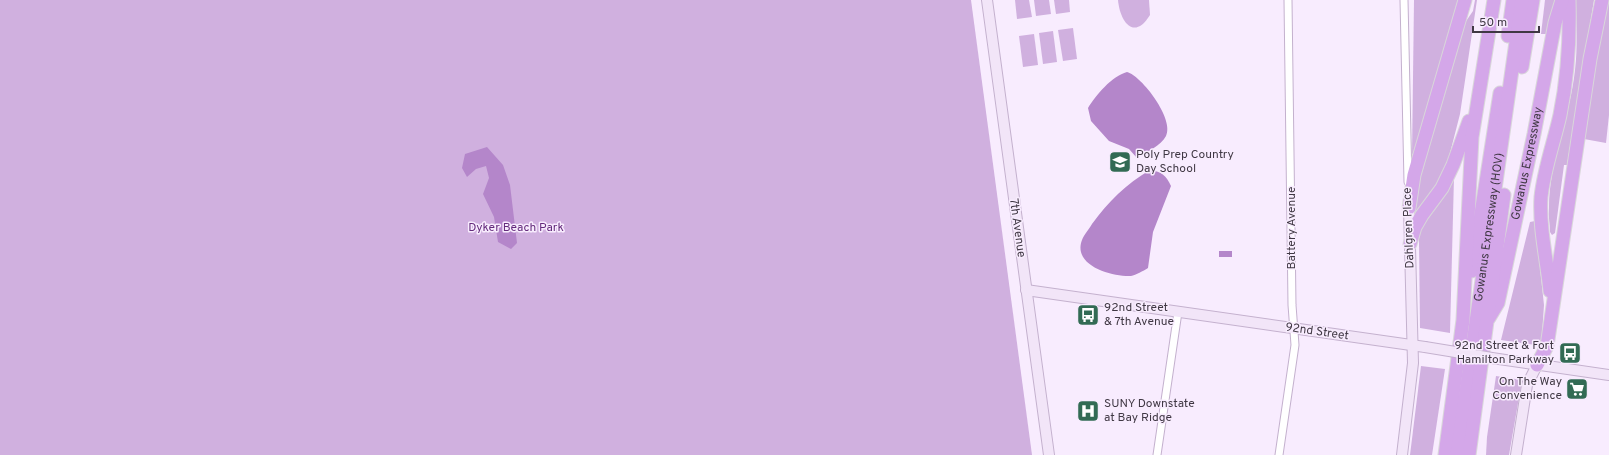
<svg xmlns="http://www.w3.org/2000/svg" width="1609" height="455" font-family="Overpass,sans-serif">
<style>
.green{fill:#d0b0df}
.water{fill:#b486ca}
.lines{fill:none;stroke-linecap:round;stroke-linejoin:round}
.street-casing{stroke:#c4b1ce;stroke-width:9}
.secondary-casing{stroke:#c4b1ce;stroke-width:12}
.highway-casing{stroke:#d9d7da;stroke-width:15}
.street{stroke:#fff;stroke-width:7}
.secondary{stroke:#f2e5f8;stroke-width:10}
.highway{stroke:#d4a7e9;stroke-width:13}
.secondary-bridge-casing{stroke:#c4b1ce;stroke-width:12;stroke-linecap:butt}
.secondary-bridge{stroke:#f2e5f8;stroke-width:10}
.labels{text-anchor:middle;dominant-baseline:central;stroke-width:3;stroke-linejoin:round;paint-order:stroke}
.poi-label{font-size:12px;fill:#403844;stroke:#f8ecfe;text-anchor:start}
.street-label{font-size:12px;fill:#403844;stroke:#f8ecfe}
.park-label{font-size:12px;fill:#642b7c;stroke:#f8ecfe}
</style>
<rect width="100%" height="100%" fill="#f8ecfe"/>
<!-- green -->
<g class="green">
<polygon points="0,0 971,0 1032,455 0,455"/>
<polygon points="1015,0 1029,0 1032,17 1017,19"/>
<polygon points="1034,0 1049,0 1051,14 1036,16"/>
<polygon points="1054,0 1069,0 1070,12 1056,14"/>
<path d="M1118,0H1149L1150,15C1134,41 1120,22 1118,0Z"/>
<polygon points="1414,0 1458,0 1419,144 1412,155"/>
<polygon points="1475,0 1477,0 1460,114 1449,157 1439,182 1413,215 1416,184 1462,27 1473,11"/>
<polygon points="1545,0 1556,0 1547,34 1541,34"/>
<path d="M1576,0H1594L1567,165H1564L1555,233L1552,235L1550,232C1550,224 1548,216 1549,208C1549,161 1570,117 1575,70C1578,47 1576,23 1576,0Z"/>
<polygon points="1605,0 1609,0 1609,115 1606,143 1584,139"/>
<polygon points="1073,28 1077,59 1063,61 1058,30"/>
<polygon points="1053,31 1057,62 1043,64 1039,33"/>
<polygon points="1034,34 1038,65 1023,67 1019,36"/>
<polygon points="1454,177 1450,333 1420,328 1419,238 1422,222"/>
<polygon points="1535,221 1544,305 1542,334 1544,339 1542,346 1501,340 1530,222"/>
<polygon points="1421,366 1445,369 1432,455 1410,455"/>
<polygon points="1496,376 1522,380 1509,455 1486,455 1487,437"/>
</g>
<!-- water -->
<g class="water">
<path d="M1127,72C1142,76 1175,120 1166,136C1161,146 1146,152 1137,158L1129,149L1109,141L1091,121L1088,108C1096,95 1112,76 1127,72Z"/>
<polygon points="487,147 503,165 510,185 517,243 511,249 498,242 494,217 483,194 489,178 486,166 476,169 467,177 462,168 465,154"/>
<path d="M1150,170C1162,172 1166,175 1171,186L1153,232L1148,268C1143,271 1136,275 1131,276C1113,277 1072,266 1082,240C1084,235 1089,229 1092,224C1108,202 1126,184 1150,170Z"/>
<rect x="1219" y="251" width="13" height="6"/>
</g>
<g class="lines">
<!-- street casing -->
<g class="street-casing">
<g id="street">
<polyline points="1404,0 1408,182"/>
<polyline points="1157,455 1178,312"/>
<polyline points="1279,455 1295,345 1292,305 1288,0"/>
</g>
</g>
<!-- secondary casing -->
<g class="secondary-casing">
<g id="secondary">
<polyline points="987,0 1049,455"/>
<polyline points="1026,290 1425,347"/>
<polyline points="1492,358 1609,375"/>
<polyline points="1402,455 1413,363 1409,208"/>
<polyline points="1516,455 1527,385 1537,365"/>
</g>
</g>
<!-- highway casing -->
<g class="highway-casing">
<g id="highway">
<polyline points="1508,36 1513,0"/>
<polyline points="1522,67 1533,0"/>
<polyline points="1409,208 1414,175 1465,0"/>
<polyline points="1410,244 1415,227 1422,215 1442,188 1453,165 1469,121"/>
<polyline points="1472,271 1500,93"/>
<path d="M1550,291C1547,260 1539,228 1541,197C1544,169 1554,142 1560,115C1568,76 1570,39 1569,0"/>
<path id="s1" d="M1489,318L1498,303L1534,134L1555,23L1562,0"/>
<polyline points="1537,365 1547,346 1590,59 1602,0"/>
<polyline points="1445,455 1463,320 1472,137 1494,0"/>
<path id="s2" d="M1457,455L1522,0"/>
<polyline points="1469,455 1504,195"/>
</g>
</g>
<!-- street -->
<use href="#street" class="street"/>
<!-- secondary -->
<use href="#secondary" class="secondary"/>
<!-- highway -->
<use href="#highway" class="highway"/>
<!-- secondary-bridge casing -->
<g class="secondary-bridge-casing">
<polyline id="secondary-bridge" points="1425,347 1492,358"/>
</g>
<!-- secondary-bridge -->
<use href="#secondary-bridge" class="secondary-bridge"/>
</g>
<!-- icons -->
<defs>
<g id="school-square" transform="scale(1.15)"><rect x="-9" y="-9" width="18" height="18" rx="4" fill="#326b54" stroke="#f8ecfe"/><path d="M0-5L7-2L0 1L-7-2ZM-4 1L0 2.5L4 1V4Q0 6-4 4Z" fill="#fff"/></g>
<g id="bus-square" transform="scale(1.15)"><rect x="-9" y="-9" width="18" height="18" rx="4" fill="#326b54" stroke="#f8ecfe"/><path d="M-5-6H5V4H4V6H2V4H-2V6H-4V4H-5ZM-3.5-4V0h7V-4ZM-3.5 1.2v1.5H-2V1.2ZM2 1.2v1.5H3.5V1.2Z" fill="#fff"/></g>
<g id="supermarket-square" transform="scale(1.15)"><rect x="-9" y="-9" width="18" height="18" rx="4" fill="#326b54" stroke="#f8ecfe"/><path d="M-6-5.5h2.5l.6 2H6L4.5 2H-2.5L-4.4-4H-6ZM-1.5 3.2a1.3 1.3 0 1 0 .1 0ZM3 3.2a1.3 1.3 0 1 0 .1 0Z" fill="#fff"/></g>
<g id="hospital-square" transform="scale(1.15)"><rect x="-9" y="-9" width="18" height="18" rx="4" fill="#326b54" stroke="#f8ecfe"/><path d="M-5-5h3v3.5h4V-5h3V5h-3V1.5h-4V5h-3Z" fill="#fff"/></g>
</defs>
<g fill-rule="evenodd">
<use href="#school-square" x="1120" y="162"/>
<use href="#bus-square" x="1088" y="315"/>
<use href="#bus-square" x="1570" y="353"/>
<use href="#supermarket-square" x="1577" y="389"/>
<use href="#hospital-square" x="1088" y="411"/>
</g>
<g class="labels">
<!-- poi labels -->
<g class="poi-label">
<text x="1136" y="155">Poly Prep Country<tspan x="1136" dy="14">Day School</tspan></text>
<text x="1104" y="308">92nd Street<tspan x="1104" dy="14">&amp; 7th Avenue</tspan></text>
<text x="1554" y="346" text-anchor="end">92nd Street &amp; Fort<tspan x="1554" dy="14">Hamilton Parkway</tspan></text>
<text x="1562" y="382" text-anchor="end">On The Way<tspan x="1562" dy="14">Convenience</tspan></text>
<text x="1104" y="404">SUNY Downstate<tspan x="1104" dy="14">at Bay Ridge</tspan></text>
</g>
<!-- street labels -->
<g class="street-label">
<text stroke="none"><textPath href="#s1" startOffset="160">Gowanus Expressway</textPath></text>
<text transform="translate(1017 228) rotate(82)">7th Avenue</text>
<text transform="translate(1292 228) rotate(-90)">Battery Avenue</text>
<text transform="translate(1409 228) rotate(-92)">Dahlgren Place</text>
<text stroke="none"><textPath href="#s2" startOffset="230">Gowanus Expressway (HOV)</textPath></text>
<text transform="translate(1317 332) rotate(8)">92nd Street</text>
</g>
<!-- park labels -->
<g class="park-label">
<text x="516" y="228">Dyker Beach Park</text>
</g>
</g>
<!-- scale -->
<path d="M1473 26v6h66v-6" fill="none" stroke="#403844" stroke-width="2"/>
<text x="1479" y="26" font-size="12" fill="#403844" stroke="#f8ecfe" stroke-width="3" paint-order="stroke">50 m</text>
</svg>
